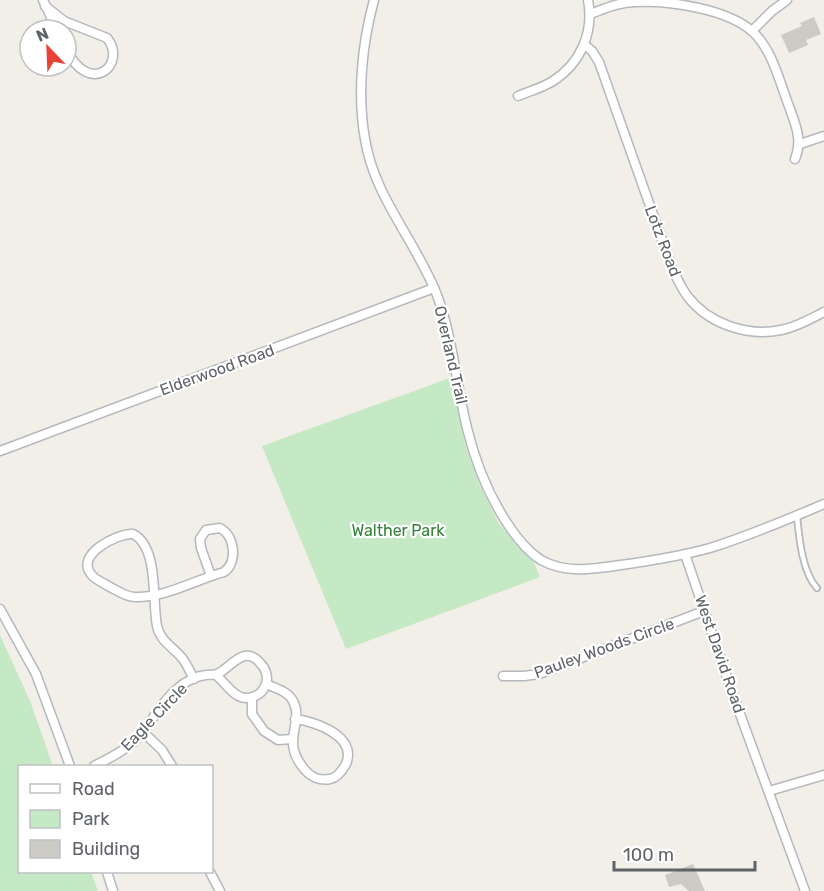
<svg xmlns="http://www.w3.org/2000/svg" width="824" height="891" font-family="Rubik,sans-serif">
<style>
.green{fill:#c5e8c5}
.building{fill:#cccac5}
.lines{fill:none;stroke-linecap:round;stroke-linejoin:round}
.lane-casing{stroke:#b5b8bc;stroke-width:8}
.street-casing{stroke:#b5b8bc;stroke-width:11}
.lane{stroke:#fff;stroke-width:4.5}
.street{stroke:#fff;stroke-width:8}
.labels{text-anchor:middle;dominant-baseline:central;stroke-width:4.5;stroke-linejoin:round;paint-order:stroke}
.street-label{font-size:16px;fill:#5f6368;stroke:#fff}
.park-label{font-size:16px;fill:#348238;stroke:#fff}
</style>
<rect width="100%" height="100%" fill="#f1efe8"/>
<!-- green -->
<g class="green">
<polygon points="450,378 467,451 480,485 498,522 517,546 532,558 540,577 346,649 262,446"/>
<polygon points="0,635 30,701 53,766 20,766 20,872 91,872 98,891 0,891"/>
</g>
<!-- building -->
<g class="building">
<polygon points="814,17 821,34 806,40 808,45 789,53 781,35 802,26 800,23"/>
<polygon points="693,864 705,891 689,891 681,884 669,887 665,875"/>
</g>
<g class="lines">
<!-- lane casing -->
<g class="lane-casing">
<path id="lane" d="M797,516C799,537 802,572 817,588"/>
</g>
<!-- street casing -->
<g class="street-casing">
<g id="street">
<polyline points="43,0 57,30"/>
<path d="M374,0C362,44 357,94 365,139C374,197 416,241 437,295C453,338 456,384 467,428C475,461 488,494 507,523C516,537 527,551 541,560C566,574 594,569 621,565C650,561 681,556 710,548C749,536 786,520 824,504"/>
<path d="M45,6L64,21L107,38C128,64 90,98 66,49"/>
<path d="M590,14C604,9 619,2 635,2C668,0 728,9 753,32C771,49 778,76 786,98C793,119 804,138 795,159"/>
<polyline points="752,31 772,11 787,0"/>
<path d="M585,45L592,51L599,62L672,268C677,278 681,288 688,297C709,324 748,337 781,330C797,327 810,319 824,312"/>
<path d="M518,96C530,91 542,88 553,81C581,63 594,32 588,0"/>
<polyline points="800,144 824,136"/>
<polyline points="0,451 434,288"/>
<polyline points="685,554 733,695 805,891"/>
<polyline points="0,609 36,674 70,766"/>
<polyline points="503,676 524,676 539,674 704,611"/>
<path d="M194,679C190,672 187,664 182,658C173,647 160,641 157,626C152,601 159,547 133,534C117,533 75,555 91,574C95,580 104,583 110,587C118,591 126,597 135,597C165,598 195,580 224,572C238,562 235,536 220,528L206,530L200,539L201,548L211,576"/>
<path d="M266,684C275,688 288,691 293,701C305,724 279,740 305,770C311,777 320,781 330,779C337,778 342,771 346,764C358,736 314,721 295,719"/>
<polyline points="252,697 252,714 264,731 278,740 292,739"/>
<polyline points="143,732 162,750 172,766"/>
<path d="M94,766C112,757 130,748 143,732C154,718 163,700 177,689C185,682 195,676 206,675C210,674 215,676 219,673C232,666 245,644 261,664C265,668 267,674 267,680C266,686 262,693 257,695C238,706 228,685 216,675"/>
<polyline points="769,791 824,775"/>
<polyline points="107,872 113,891"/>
<polyline points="210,872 220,891"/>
</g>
</g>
<!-- lane -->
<use href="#lane" class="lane"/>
<!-- street -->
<use href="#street" class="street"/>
</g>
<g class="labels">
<!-- street labels -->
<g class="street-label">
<text transform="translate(663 241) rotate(69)">Lotz Road</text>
<text transform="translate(451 355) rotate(77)">Overland Trail</text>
<text transform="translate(217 370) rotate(-20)">Elderwood Road</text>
<text transform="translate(604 648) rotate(-20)">Pauley Woods Circle</text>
<text transform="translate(720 654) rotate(71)">West David Road</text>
<text transform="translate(154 717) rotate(-46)">Eagle Circle</text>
</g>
<!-- park labels -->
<g class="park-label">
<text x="398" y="530">Walther Park</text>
</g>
</g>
<!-- legend -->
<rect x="18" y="765" width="195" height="108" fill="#ffffff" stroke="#bfc1c3" stroke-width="1.5"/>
<rect x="30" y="784" width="30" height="9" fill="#ffffff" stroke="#bfc1c3" stroke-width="1.5"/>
<text x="72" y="795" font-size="18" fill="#5f6368">Road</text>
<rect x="30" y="810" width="30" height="18" fill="#c5e8c5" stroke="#bfc1c3" stroke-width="1.5"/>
<text x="72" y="825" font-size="18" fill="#5f6368">Park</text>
<rect x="30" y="840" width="30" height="18" fill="#cccac5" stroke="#bfc1c3" stroke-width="1.5"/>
<text x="72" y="855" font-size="18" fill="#5f6368">Building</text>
<!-- north arrow -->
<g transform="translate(48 48) rotate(337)"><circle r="28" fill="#ffffff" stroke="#bfc1c3" stroke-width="1.5"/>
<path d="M0-4.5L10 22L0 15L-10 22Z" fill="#ea4335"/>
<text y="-9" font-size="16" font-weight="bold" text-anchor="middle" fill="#5f6368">N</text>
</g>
<!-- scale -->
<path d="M614 861v9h141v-9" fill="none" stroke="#5f6368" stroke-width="3"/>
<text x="623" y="861" font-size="18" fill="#5f6368" stroke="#ffffff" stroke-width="4.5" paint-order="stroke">100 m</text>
</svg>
